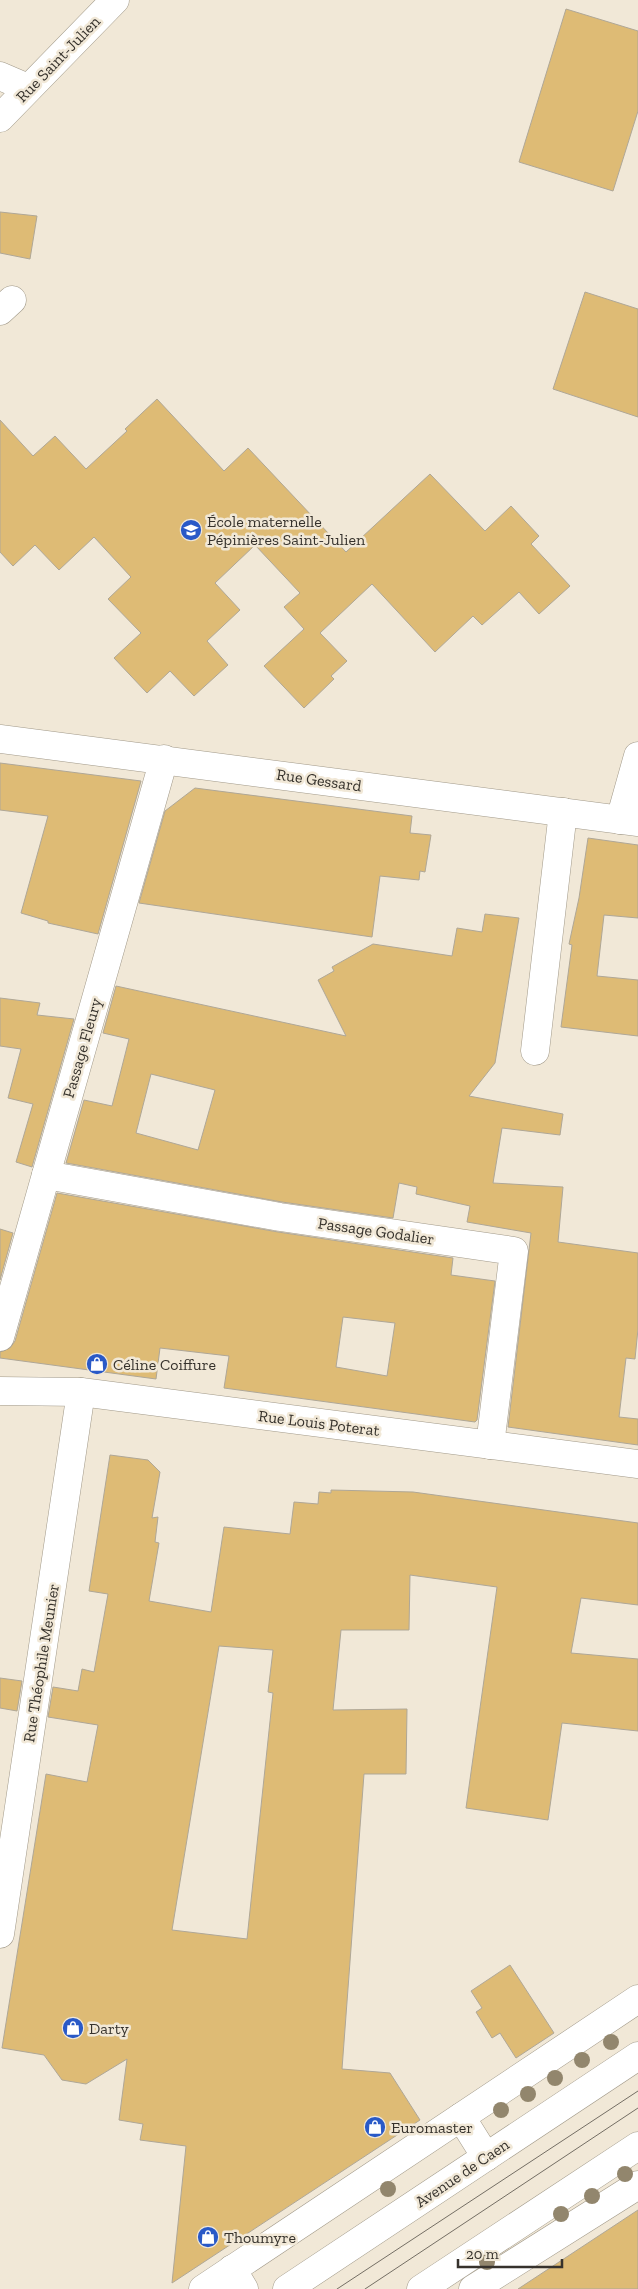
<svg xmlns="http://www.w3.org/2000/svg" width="638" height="2289" font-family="'Zilla Slab',serif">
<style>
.building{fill:#debb75;stroke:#afa797;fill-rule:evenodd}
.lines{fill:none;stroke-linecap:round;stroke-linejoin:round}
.minor-casing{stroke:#a19989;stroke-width:29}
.major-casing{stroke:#a19989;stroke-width:29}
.minor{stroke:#fff;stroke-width:28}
.major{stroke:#fff;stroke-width:28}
.tram{stroke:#746e64;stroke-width:1}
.tree{fill:#92866d}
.labels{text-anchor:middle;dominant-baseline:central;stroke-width:5;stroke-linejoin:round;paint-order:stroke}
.street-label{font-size:16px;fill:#36322c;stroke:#f1e8d7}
.poi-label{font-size:16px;fill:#36322c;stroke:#f1e8d7;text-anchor:start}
</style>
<rect width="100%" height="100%" fill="#f1e8d7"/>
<!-- building -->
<g class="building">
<polygon points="566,9 638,31 638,111 613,191 519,162"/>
<polygon points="0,212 37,216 30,259 0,253"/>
<polygon points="585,292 638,309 638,417 553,389"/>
<polygon points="157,399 224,471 248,448 346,552 430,474 485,531 511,506 539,536 531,544 570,586 539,614 519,592 482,625 473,616 435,652 372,584 320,633 347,661 331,676 334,679 304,708 264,666 304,629 284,607 300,593 255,545 215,583 240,610 207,641 228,665 194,696 170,671 147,693 114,658 141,633 108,599 131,577 94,537 59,570 35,545 13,566 0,552 0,420 33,456 55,436 86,469 127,431 125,429"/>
<polygon points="0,763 141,781 98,934 48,923 48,921 21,913 48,816 0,810"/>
<polygon points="195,788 412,816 410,833 431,835 425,872 420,871 419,880 380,876 372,937 139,903 165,811"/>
<polygon points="588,838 638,845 638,918 604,915 597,976 638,980 638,1036 561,1027 572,945 569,944 579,898"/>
<path d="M485,914L519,918L495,1063L469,1096L563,1114L560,1135L502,1128L493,1183L563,1187L558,1242L638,1253V1329L635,1359L626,1358L619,1417L638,1419V1445L508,1427L531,1233L467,1222L470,1206L416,1194L417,1187L399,1183L393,1218L282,1202L66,1163L84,1100L112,1106L129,1039L103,1033L116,986L346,1036L318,980L334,971L332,967L373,944L452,956L457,928L482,932ZM151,1074L215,1090L198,1150L136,1133Z"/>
<polygon points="0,998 40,1003 37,1015 74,1019 32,1167 16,1162 33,1104 8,1098 21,1049 0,1046"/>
<path d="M57,1193L278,1232L453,1258L451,1275L495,1281L477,1420L475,1422L224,1388L229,1356L160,1348L156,1379L0,1358V1352L10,1348L15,1341ZM343,1317L395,1323L387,1376L336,1367Z"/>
<polygon points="0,1229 13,1233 0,1280"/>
<path d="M110,1455L148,1460L160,1472L152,1518L158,1517L155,1542L159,1543L149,1601L211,1612L224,1527L290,1534L294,1502L318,1504L319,1492L331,1493V1490L413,1492L638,1523V1605L581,1598L571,1653L638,1659V1731L562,1723L548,1820L466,1808L497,1587L410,1575L409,1630H341L333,1710L407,1709L406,1774H364L342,2069L390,2073L420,2120L172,2283L186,2146L140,2140L143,2124L119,2120L127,2059L86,2084L62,2080L44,2055L2,2048L46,1774L87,1782L98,1725L48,1717L53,1687L78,1691L82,1669L94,1672L108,1594L89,1591ZM219,1646L273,1650L268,1692L273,1693L247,1939L172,1930Z"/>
<polygon points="0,1678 22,1681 17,1711 0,1708"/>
<polygon points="510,1965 554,2033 516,2058 500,2033 492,2038 476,2012 482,2008 471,1991"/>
<polygon points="638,2210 638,2289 518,2289"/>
</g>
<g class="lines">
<!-- minor casing -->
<g class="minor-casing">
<g id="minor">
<polyline points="0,76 28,88"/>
<polyline points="0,118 115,0"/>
<polyline points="0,311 12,300"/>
<polyline points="0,739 638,822"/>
<polyline points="620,820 638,756"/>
<polyline points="535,1051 563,812"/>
<polyline points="46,1175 280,1217 514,1251 490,1445"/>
<polyline points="0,1337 164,759"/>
<polyline points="0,1391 81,1392 638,1464"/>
<polyline points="0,1934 81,1392"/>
<polyline points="461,2117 486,2157"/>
<polyline points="232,2269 244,2289"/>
<polyline points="203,2289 638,1999"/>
<polyline points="473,2289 638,2185"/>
</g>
</g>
<!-- major casing -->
<g class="major-casing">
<g id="major">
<polyline points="287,2289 638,2056"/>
<polyline points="421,2289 638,2146"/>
</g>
</g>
<!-- minor -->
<use href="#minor" class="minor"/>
<!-- major -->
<use href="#major" class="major"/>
<!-- tram -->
<g class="tram">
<polyline points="337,2289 638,2091"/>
<polyline points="365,2289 638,2108"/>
</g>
</g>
<!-- trees -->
<g class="tree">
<circle cx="611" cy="2042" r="8"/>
<circle cx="582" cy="2060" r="8"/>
<circle cx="555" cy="2078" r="8"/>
<circle cx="528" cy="2094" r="8"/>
<circle cx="501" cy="2110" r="8"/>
<circle cx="625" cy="2174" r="8"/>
<circle cx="388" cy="2189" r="8"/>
<circle cx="592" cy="2196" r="8"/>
<circle cx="561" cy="2214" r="8"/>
<circle cx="487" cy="2262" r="8"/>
</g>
<!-- icons -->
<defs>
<g id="school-disc" transform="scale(1.125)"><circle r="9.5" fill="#2959c7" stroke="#f1e8d7"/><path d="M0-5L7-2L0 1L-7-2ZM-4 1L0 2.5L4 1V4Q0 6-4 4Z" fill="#fff"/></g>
<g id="shop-disc" transform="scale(1.125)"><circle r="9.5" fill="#2959c7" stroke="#f1e8d7"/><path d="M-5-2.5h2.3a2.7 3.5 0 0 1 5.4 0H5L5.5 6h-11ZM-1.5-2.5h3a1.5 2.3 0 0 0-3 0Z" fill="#fff"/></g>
</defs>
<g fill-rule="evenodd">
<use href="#school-disc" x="191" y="530"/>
<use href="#shop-disc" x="97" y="1364"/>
<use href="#shop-disc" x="73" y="2028"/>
<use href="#shop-disc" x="375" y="2127"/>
<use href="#shop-disc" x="208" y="2237"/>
</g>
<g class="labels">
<!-- street labels -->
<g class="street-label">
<text transform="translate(58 59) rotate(-46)">Rue Saint-Julien</text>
<text transform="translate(319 780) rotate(8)">Rue Gessard</text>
<text transform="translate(82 1048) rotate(-74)">Passage Fleury</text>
<text transform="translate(376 1231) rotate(8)">Passage Godalier</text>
<text transform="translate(319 1423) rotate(7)">Rue Louis Poterat</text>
<text transform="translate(41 1663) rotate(-81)">Rue Théophile Meunier</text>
<text transform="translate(462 2173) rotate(-34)">Avenue de Caen</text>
</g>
<!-- poi labels -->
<g class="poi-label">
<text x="207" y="521">École maternelle<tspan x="207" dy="18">Pépinières Saint-Julien</tspan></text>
<text x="113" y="1364">Céline Coiffure</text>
<text x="89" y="2028">Darty</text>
<text x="391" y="2127">Euromaster</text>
<text x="224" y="2237">Thoumyre</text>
</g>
</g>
<!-- scale -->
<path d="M458 2259v8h104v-8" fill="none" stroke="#36322c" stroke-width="2.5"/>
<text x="466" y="2259" font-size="15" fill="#36322c" stroke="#f1e8d7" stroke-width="4" paint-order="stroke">20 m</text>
</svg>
